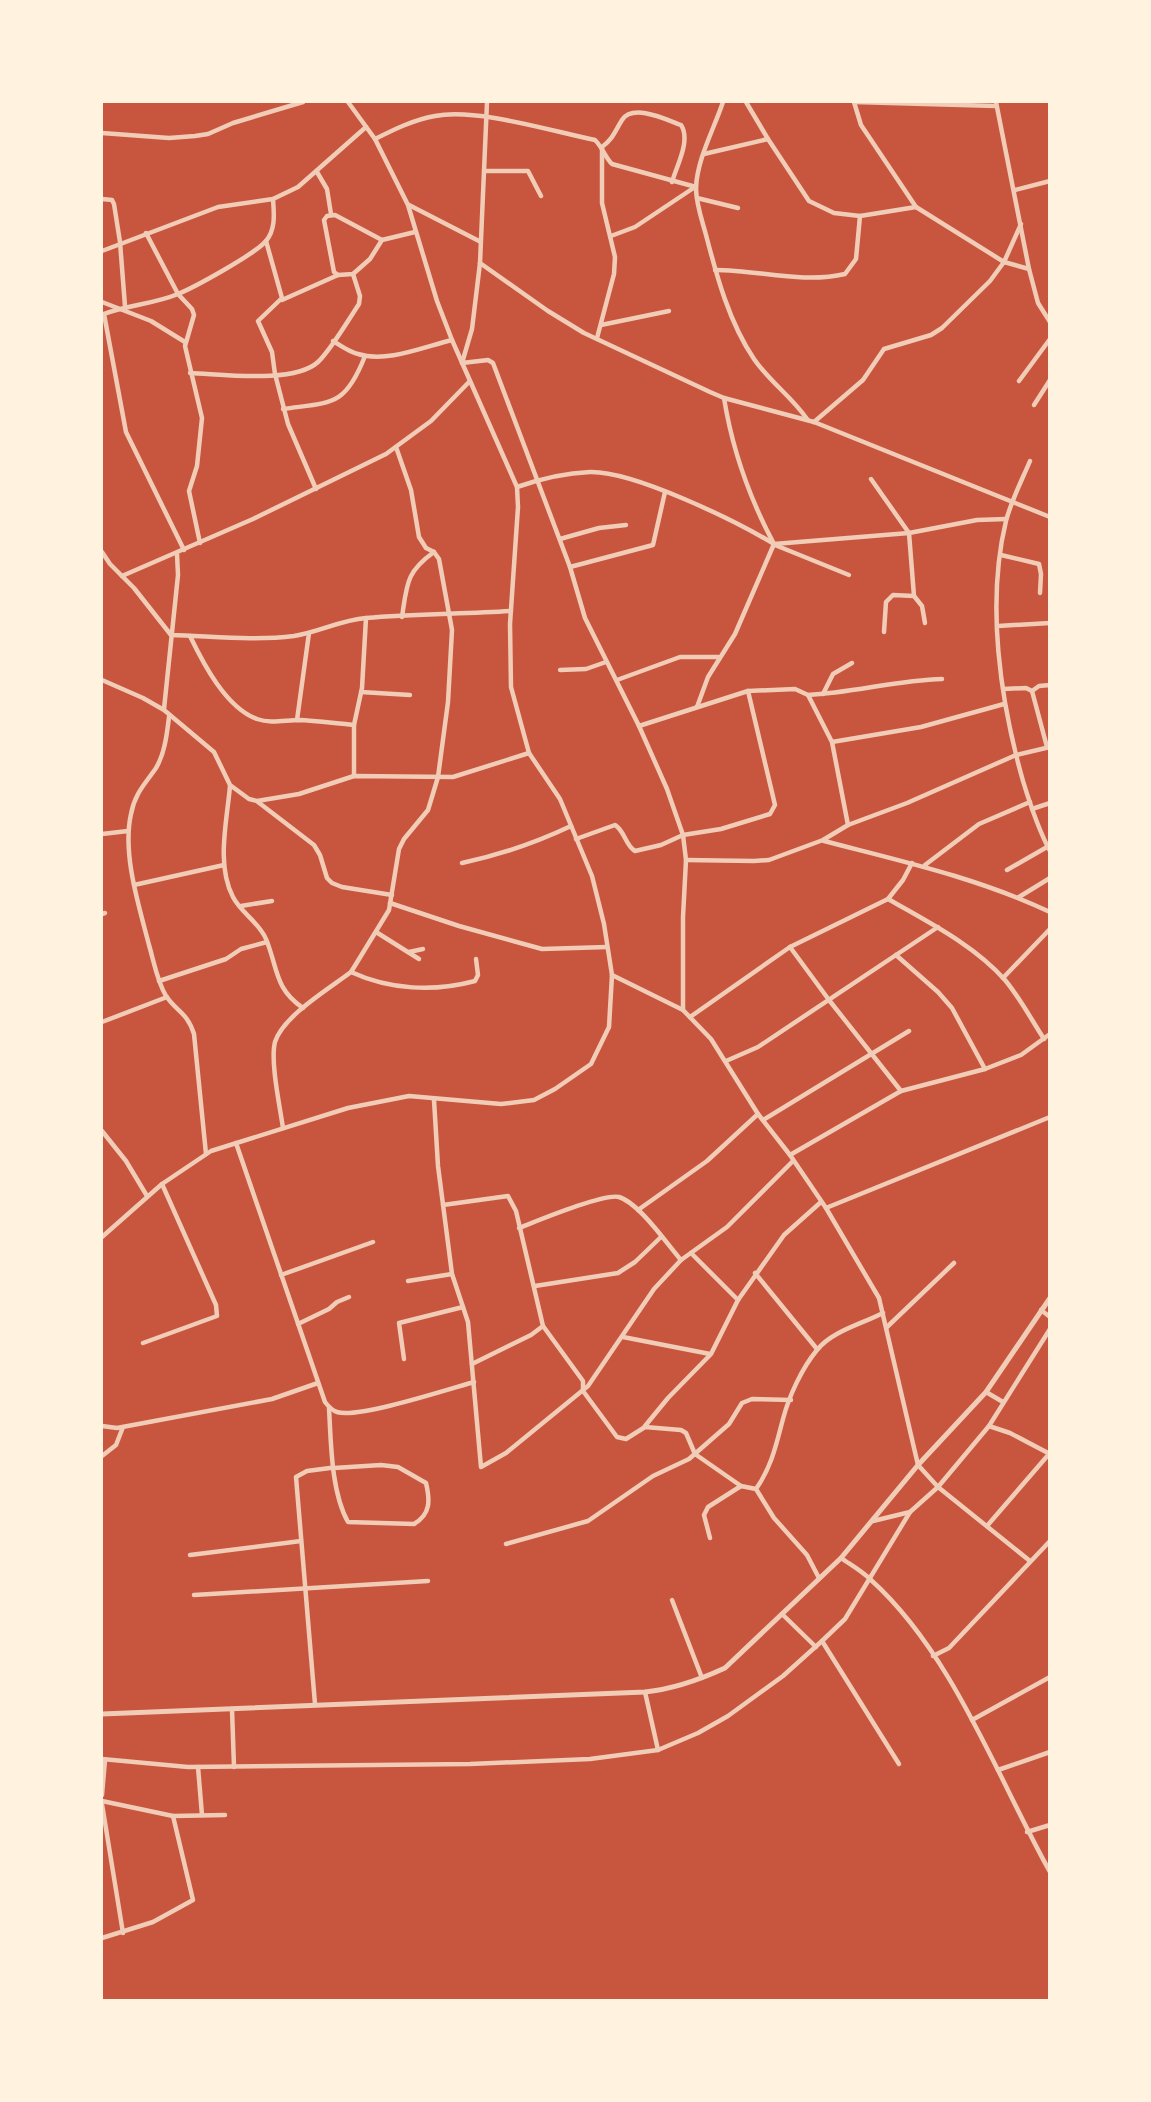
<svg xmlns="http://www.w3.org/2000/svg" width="1151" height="2102" font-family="'Nunito Sans',sans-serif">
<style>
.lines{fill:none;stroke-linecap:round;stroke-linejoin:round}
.minor{stroke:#f1ccb7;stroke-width:4.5}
.tertiary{stroke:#f1ccb7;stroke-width:5}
</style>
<rect width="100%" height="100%" fill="#c8553d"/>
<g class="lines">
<!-- minor -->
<g class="minor">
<polyline points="487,102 480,263 472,329 462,363 488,360 493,363 570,567 585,618 639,726 667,789 683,835 686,860 683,917 683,1010"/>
<path d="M723,102C714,129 697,159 696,188C696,204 702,220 706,235C717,277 729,322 754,359C769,381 792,397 807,419"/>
<polyline points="746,102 768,139 809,201 834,213 860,216 916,207"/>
<polyline points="854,102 861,125 916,207 1004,262 1029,269"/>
<polyline points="854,102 996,106"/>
<polyline points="996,102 1029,269 1038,303 1050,322"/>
<polyline points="102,133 169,138 195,136 208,134 233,123 303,102"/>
<path d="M375,139C395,129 413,120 435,116C477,108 551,131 595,140C603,148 605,157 612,164L696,187"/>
<polyline points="704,154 768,139"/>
<polyline points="484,171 528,171 541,196"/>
<polyline points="317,172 327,189 331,214"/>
<polyline points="1015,190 1050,181"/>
<polyline points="697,198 738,208"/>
<polyline points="102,199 112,200 114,204 120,242 125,306"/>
<polyline points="409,205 479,241"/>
<polyline points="146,233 178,294 192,309 194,315 185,346 202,418 197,466 189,491 200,543"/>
<polyline points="611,236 635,227 695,187"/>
<polyline points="266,241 282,298 258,321 272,352 275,374 288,424 316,489"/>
<polyline points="102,251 218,207 273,199 298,187 366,127"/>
<polyline points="480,263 548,311 584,333 710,392 724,398 814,422 1050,517"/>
<path d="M715,270C759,270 802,284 845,274L856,259L860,216"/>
<polyline points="338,275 334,272 324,220 327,216 335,215 382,240"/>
<polyline points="282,300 338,275 353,274 370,259 382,240 415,232"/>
<polyline points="102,302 151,321 185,342"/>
<polyline points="104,314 126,432 184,550"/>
<path d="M104,314C128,305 154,304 178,294C195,287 255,254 266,241C276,229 274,213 273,199"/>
<polyline points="601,325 669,311"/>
<path d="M597,338L614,274L615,257L602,203V147C613,139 615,131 622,120C633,103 667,120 681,125C691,140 677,165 672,182"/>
<path d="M333,341C341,346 349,352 358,354C387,363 423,347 452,340"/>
<path d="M190,373C222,374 294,384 318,362C330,351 349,319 359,304L360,296L353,274"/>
<polyline points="1019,381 1050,339"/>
<polyline points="1034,405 1050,380"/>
<path d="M283,409C332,402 345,407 365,356"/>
<polyline points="814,422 863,380 884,349 931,335 942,328 990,281 1004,262 1021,224"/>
<path d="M1030,461C1022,480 1011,501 1006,521C986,603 1000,700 1023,781C1030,804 1038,829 1050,851"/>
<polyline points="871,479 909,533 914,596"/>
<path d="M517,487C540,479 566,473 590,472C634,471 736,521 774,544L909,533L977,520L1006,519"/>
<polyline points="560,539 599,528 626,525"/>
<polyline points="775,545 849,575"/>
<path d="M102,552L110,564L134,588L171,635C211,636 254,641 294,636C319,632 341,620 366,618C414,614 463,614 511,611"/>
<polyline points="1001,555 1039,564 1041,574 1040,593"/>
<polyline points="570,567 653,545 665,492"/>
<polyline points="122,576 253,519 386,454 431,421 469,382"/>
<path d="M402,617C407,584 406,572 434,552"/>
<polyline points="998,626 1050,623"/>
<polyline points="884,632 886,602 893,595 914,596 922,606 925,623"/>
<path d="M190,636C203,663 226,708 257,719C271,724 285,720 300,720C318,721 336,723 354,725"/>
<polyline points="560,670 586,669 606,662"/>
<polyline points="102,680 143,698 164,710 214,752 230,785 249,799 257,801 299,794 354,776 453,777 529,753"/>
<polyline points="617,680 680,657 718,657"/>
<polyline points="1003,689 1026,688 1032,691 1039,686 1050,685"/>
<polyline points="1032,691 1047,747"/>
<polyline points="361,692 410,695"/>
<polyline points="823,694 833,674 852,663"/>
<path d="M808,695C853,693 897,680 942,679"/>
<path d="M697,707L708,677L735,634L774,544C750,499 732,448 724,398"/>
<polyline points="164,709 178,575 177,554"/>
<path d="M169,717C167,733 165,753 156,768C145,784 135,793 131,814C122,854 139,906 149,945C154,962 157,981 166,996C177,1012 187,1012 194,1034L206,1154"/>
<polyline points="297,720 309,633"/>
<polyline points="639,726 748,691 795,689 808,695 832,742 848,825"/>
<polyline points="832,742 921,727 1004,704"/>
<polyline points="354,776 354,725 362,688 366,618"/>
<path d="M230,786C227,821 216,865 233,897C241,913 259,922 266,939C278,968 274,988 303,1008"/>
<polyline points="258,802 314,845 320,855 327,878 332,883 342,887 392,895"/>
<polyline points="1032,809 1050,803"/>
<polyline points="102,834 128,831"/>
<path d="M576,839L615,825C625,831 625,845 635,851L661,845L683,835L721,829L770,814L775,805L748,691"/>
<path d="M824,841C901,861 978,878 1050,912"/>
<polyline points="686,860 754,861 769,860 823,840 848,825 907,803 1016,755 1050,747"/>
<path d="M462,863C500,855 535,843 571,826"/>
<polyline points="925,865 979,824 1030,802"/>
<polyline points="1007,870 1047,847"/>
<polyline points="134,885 224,865"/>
<polyline points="1019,897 1050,878"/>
<path d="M888,899C928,922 974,945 1005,980C1020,998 1031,1019 1044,1039"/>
<polyline points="390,903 459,926 542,949 607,947"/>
<polyline points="241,906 272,901"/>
<polyline points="102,914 105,913"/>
<polyline points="376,932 419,959"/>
<polyline points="790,947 829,1000 901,1091"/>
<polyline points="409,952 423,949"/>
<polyline points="896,955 938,992 952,1008 985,1069"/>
<path d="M351,972C390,990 434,992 475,981L478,975L476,959"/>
<polyline points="612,975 683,1010 711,1039 758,1114 790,1155 826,1208 879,1298 918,1465 938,1487 1030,1561"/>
<polyline points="1003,978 1050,929"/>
<polyline points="159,981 226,959 241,949 267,942"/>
<polyline points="690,1017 790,947 888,899 903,880 912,863"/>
<polyline points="102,1022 167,997"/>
<polyline points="726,1061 758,1047 938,927"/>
<polyline points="434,1100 438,1166 452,1274 468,1322 481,1467 506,1453 588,1386 654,1289 681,1260 727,1227 793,1161"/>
<polyline points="763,1120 909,1031"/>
<path d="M283,1128C280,1107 270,1061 275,1042C283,1016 330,988 351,972L356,964L389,910L399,849L404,839L428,810L438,777L448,702L452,630L439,559L434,552L426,548L419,537L411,490L396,447"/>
<polyline points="102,1131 126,1161 147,1196"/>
<path d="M236,1143L325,1402C328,1406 331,1410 337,1412C357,1419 449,1389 474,1382"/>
<polyline points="790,1155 901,1091 985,1069 1021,1055 1050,1034"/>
<polyline points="443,1205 508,1196 516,1211 543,1326 531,1335 472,1364"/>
<polyline points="826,1208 1050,1117"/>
<polyline points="638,1210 707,1161 758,1114"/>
<path d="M519,1228C537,1221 604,1193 619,1197C639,1203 667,1244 681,1260"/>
<polyline points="102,1237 162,1184 211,1151 348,1108 409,1096 501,1104 534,1100 555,1089 591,1064 609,1027 612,975 604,924 592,876 560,799 529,753 511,687 510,624 518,507 517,487 452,340 437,301 408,205 375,139 348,102"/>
<polyline points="691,1253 738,1300"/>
<polyline points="755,1273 817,1349"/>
<polyline points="281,1275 373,1242"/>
<polyline points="408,1281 452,1274"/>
<polyline points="535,1286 618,1273 635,1262 661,1237"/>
<polyline points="1041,1310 1050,1317"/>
<polyline points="298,1324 329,1309 337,1302 349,1297"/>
<polyline points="543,1326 583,1381 583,1391 617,1437 626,1439 645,1427 681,1430 686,1433 695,1454 741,1486 756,1489"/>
<polyline points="887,1327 954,1263"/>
<polyline points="623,1337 710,1354"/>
<polyline points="143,1343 217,1316 216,1305 162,1184"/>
<polyline points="404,1359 399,1323 463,1307"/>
<polyline points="986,1392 1003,1402"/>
<polyline points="102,1426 117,1428 272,1399 318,1383"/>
<polyline points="645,1426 668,1398 711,1354 738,1300 784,1235 821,1202"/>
<polyline points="989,1426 1010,1433 1050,1454"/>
<polyline points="102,1456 116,1445 123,1427"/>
<polyline points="873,1521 910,1512 938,1487 989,1426 1050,1329"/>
<polyline points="987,1526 1049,1454"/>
<polyline points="710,1538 704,1515 708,1507 741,1486"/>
<polyline points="506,1544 588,1521 653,1476 689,1459 729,1424 742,1403 752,1399 791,1400"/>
<polyline points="190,1555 301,1541"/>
<path d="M841,1558C851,1565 862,1571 871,1580C953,1654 997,1777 1050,1872"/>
<path d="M819,1578L807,1555L774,1518L756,1489C772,1466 776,1445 783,1419C789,1396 802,1368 817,1350C832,1331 862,1324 883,1313"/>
<polyline points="194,1595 428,1581"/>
<polyline points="672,1600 702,1678"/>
<polyline points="782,1614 816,1647"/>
<polyline points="822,1641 899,1764"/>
<polyline points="933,1656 949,1648 1050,1541"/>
<polyline points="645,1692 658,1750"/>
<path d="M315,1704L296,1477L307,1471L330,1468H334L381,1465L398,1467L426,1483C430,1500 431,1514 414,1524L348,1522C331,1492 331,1442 329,1408"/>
<polyline points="232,1709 234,1767"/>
<polyline points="972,1720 1050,1677"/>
<polyline points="102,1759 188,1767 470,1764 590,1759 658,1750 698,1733 728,1716 783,1676 822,1641 845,1619 910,1512"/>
<polyline points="198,1767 202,1815"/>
<polyline points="998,1770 1050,1752"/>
<polyline points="102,1795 105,1760"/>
<polyline points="102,1801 173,1816 225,1815"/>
<polyline points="102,1804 123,1933"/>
<polyline points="1027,1832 1050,1825"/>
<polyline points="102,1938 153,1922 193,1900 173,1816"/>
</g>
<!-- tertiary -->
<path class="tertiary" d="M102,1714L645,1692C674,1689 699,1680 725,1668L841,1558L918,1465L986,1392L1050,1298"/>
</g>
<!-- border -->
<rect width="1151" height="2102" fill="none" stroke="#fff3e0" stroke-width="206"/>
</svg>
